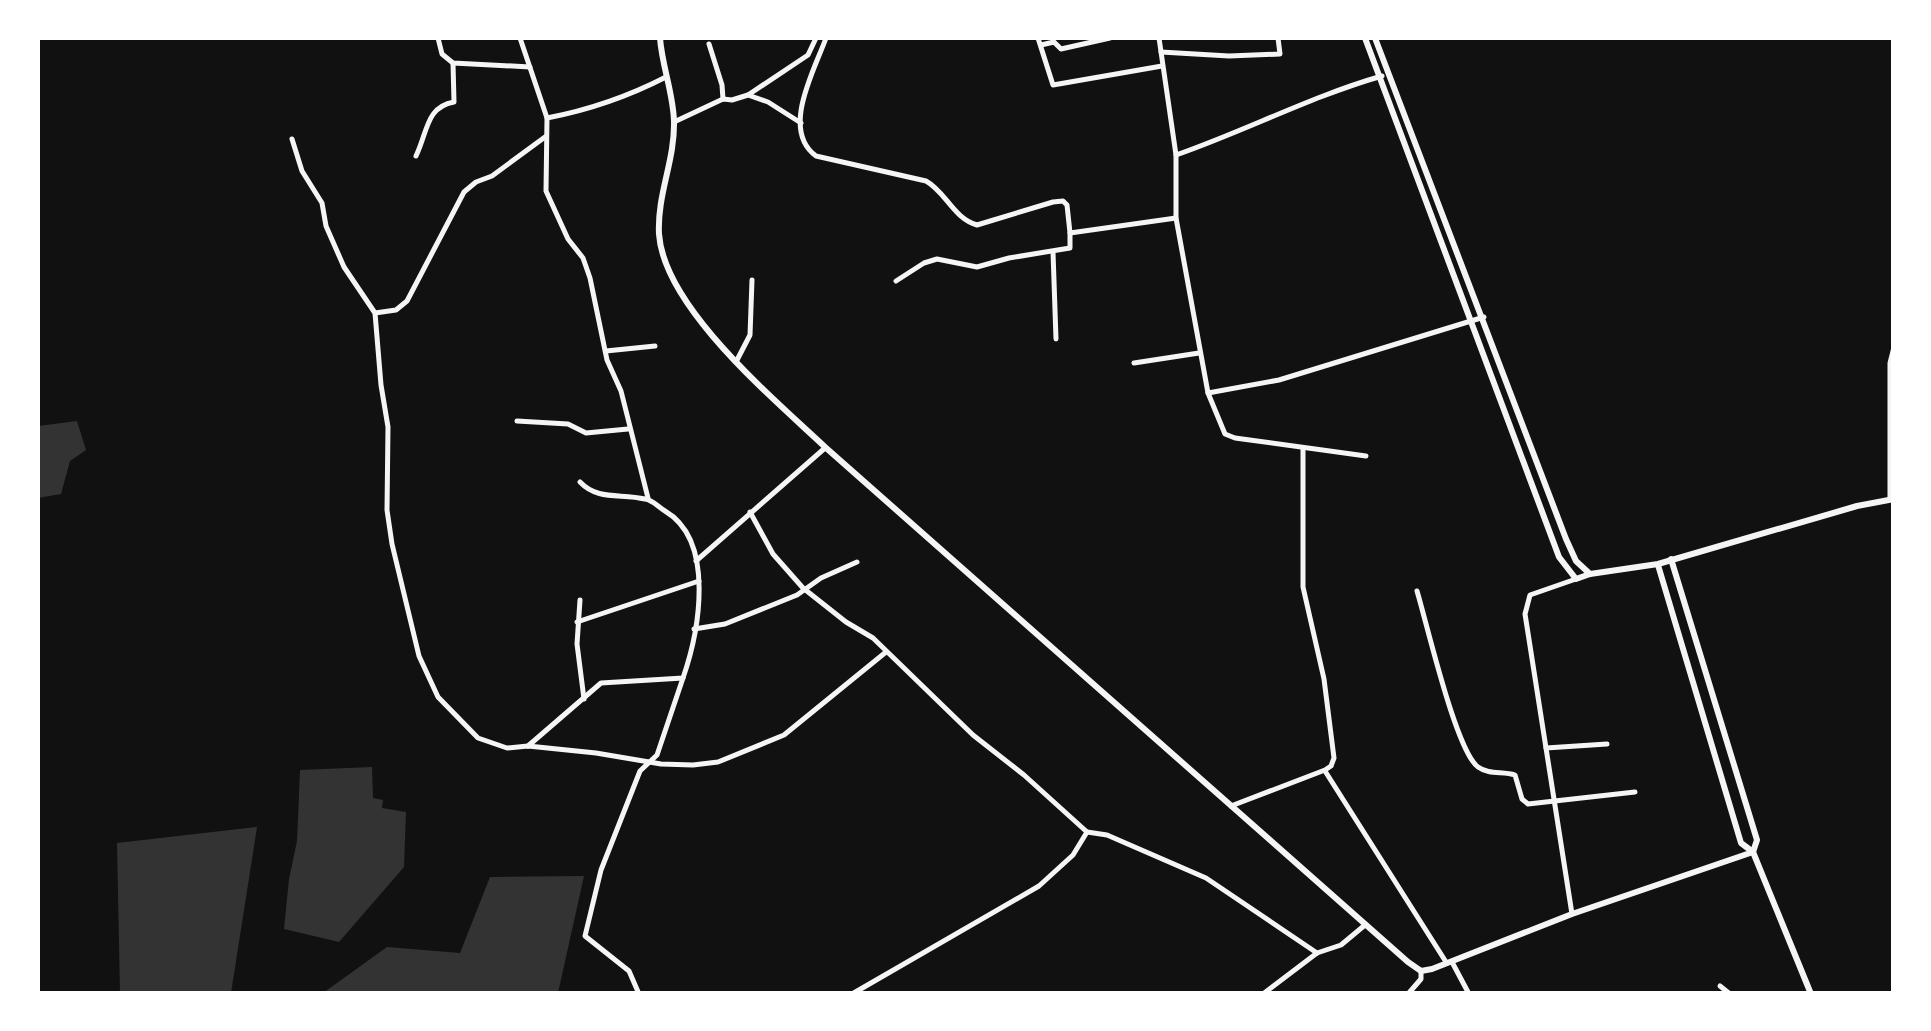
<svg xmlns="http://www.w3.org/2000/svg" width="1931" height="1031" font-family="'Open Sans',sans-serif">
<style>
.water{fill:#333}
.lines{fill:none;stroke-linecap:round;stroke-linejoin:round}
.minor{stroke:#f5f5f5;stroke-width:5}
.tertiary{stroke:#f5f5f5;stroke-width:6}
</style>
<rect width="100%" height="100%" fill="#111"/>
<!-- water -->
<g class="water">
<polygon points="77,421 86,450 70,461 61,494 38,498 38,426"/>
<polygon points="372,767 373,798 383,800 382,808 406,812 404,867 339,942 284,929 289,879 297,841 300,770"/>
<polygon points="257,827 231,993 120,993 117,843"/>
<polygon points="584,876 558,993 323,993 387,947 460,953 490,877"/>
</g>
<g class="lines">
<!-- minor -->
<g class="minor">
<polyline points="438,38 442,54 453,63 530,67"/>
<polyline points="520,38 547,118 546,191 568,239 583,258 590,278 607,360 621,391 648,498"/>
<path d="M826,38C815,69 780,130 816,156L926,181C946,192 953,218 977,225L1053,202L1063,201L1067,205L1070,233L1176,218"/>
<polyline points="1038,38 1053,85 1162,66"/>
<polyline points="1159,38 1176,155 1176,218 1208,393 1279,380 1484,317"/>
<polyline points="709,44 722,85 723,99"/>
<polyline points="1041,45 1054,42 1061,49 1110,38"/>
<polyline points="1161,52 1229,56 1280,54 1278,38"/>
<polyline points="748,95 768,102 801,123"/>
<path d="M547,118C589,110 629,96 666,77"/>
<polyline points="674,122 723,99 732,100 748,95 808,55 816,38"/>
<polyline points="292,139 302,171 322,203 326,226 344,267 375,313 381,385 388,427 387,510 392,544 419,656 438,697 478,738 507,748 528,746 596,753 661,764 693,765 718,762 784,735 886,652"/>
<path d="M1176,155C1245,131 1312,96 1382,76"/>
<path d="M416,156C428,131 426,107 454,102L453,63"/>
<polyline points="1053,252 1056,339"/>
<polyline points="896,281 924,263 937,259 977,267 1009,258 1070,248 1070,233"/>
<polyline points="375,313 396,310 407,301 464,192 476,182 492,176 545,137"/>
<polyline points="606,351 655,346"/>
<polyline points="736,362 750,335 752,280"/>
<polyline points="1134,363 1199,353"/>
<polyline points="1208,393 1225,434 1235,438 1366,456"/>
<polyline points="517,421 568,424 586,433 628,429"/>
<polyline points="1890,499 1890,363 1894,347"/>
<polyline points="750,512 773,554 803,588 846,622 873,638 973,735 1024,775 1087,832"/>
<polyline points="696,561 825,448"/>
<path d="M1417,591C1427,624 1456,751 1478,767C1489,775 1503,771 1515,775L1522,799L1528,804L1635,792"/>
<polyline points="580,600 577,644 584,699"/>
<polyline points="577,622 699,581"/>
<polyline points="694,629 725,624 797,595 821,578 857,562"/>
<path d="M528,746L601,683L683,678C699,632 716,541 665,511C658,507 653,500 645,499C621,493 598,501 580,482"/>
<polyline points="1546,748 1607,744"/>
<polyline points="1325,771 1446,962"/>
<polyline points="1231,806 1325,770 1331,766 1334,758 1324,679 1303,587 1303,448"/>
<polyline points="1572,914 1525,614 1530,595 1576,579"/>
<polyline points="1452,962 1469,994"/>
<polyline points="1720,986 1730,994"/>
<polyline points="639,994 629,971 585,936 601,870 640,771 657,755 683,678"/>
<polyline points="852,994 1039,886 1073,855 1087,832 1107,835 1206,878 1317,953"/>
<polyline points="1263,994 1317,953 1341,945 1365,925"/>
<polyline points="1408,994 1421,979 1421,971"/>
</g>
<!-- tertiary -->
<g class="tertiary">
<path d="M660,38C662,66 673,92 674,121C675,161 657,194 659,234C664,307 773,398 825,447L1408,962L1421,971L1432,969L1572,914L1753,852"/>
<polyline points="1365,38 1559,557 1576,579 1590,574 1658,564 1857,506 1894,499"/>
<polyline points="1375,38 1566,539 1576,561 1590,574"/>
<polyline points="1671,559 1757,840 1753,852"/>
<polyline points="1658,565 1741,843 1753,852 1811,994"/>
</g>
</g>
<!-- border -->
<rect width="1931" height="1031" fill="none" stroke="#ffffff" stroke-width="80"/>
</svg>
